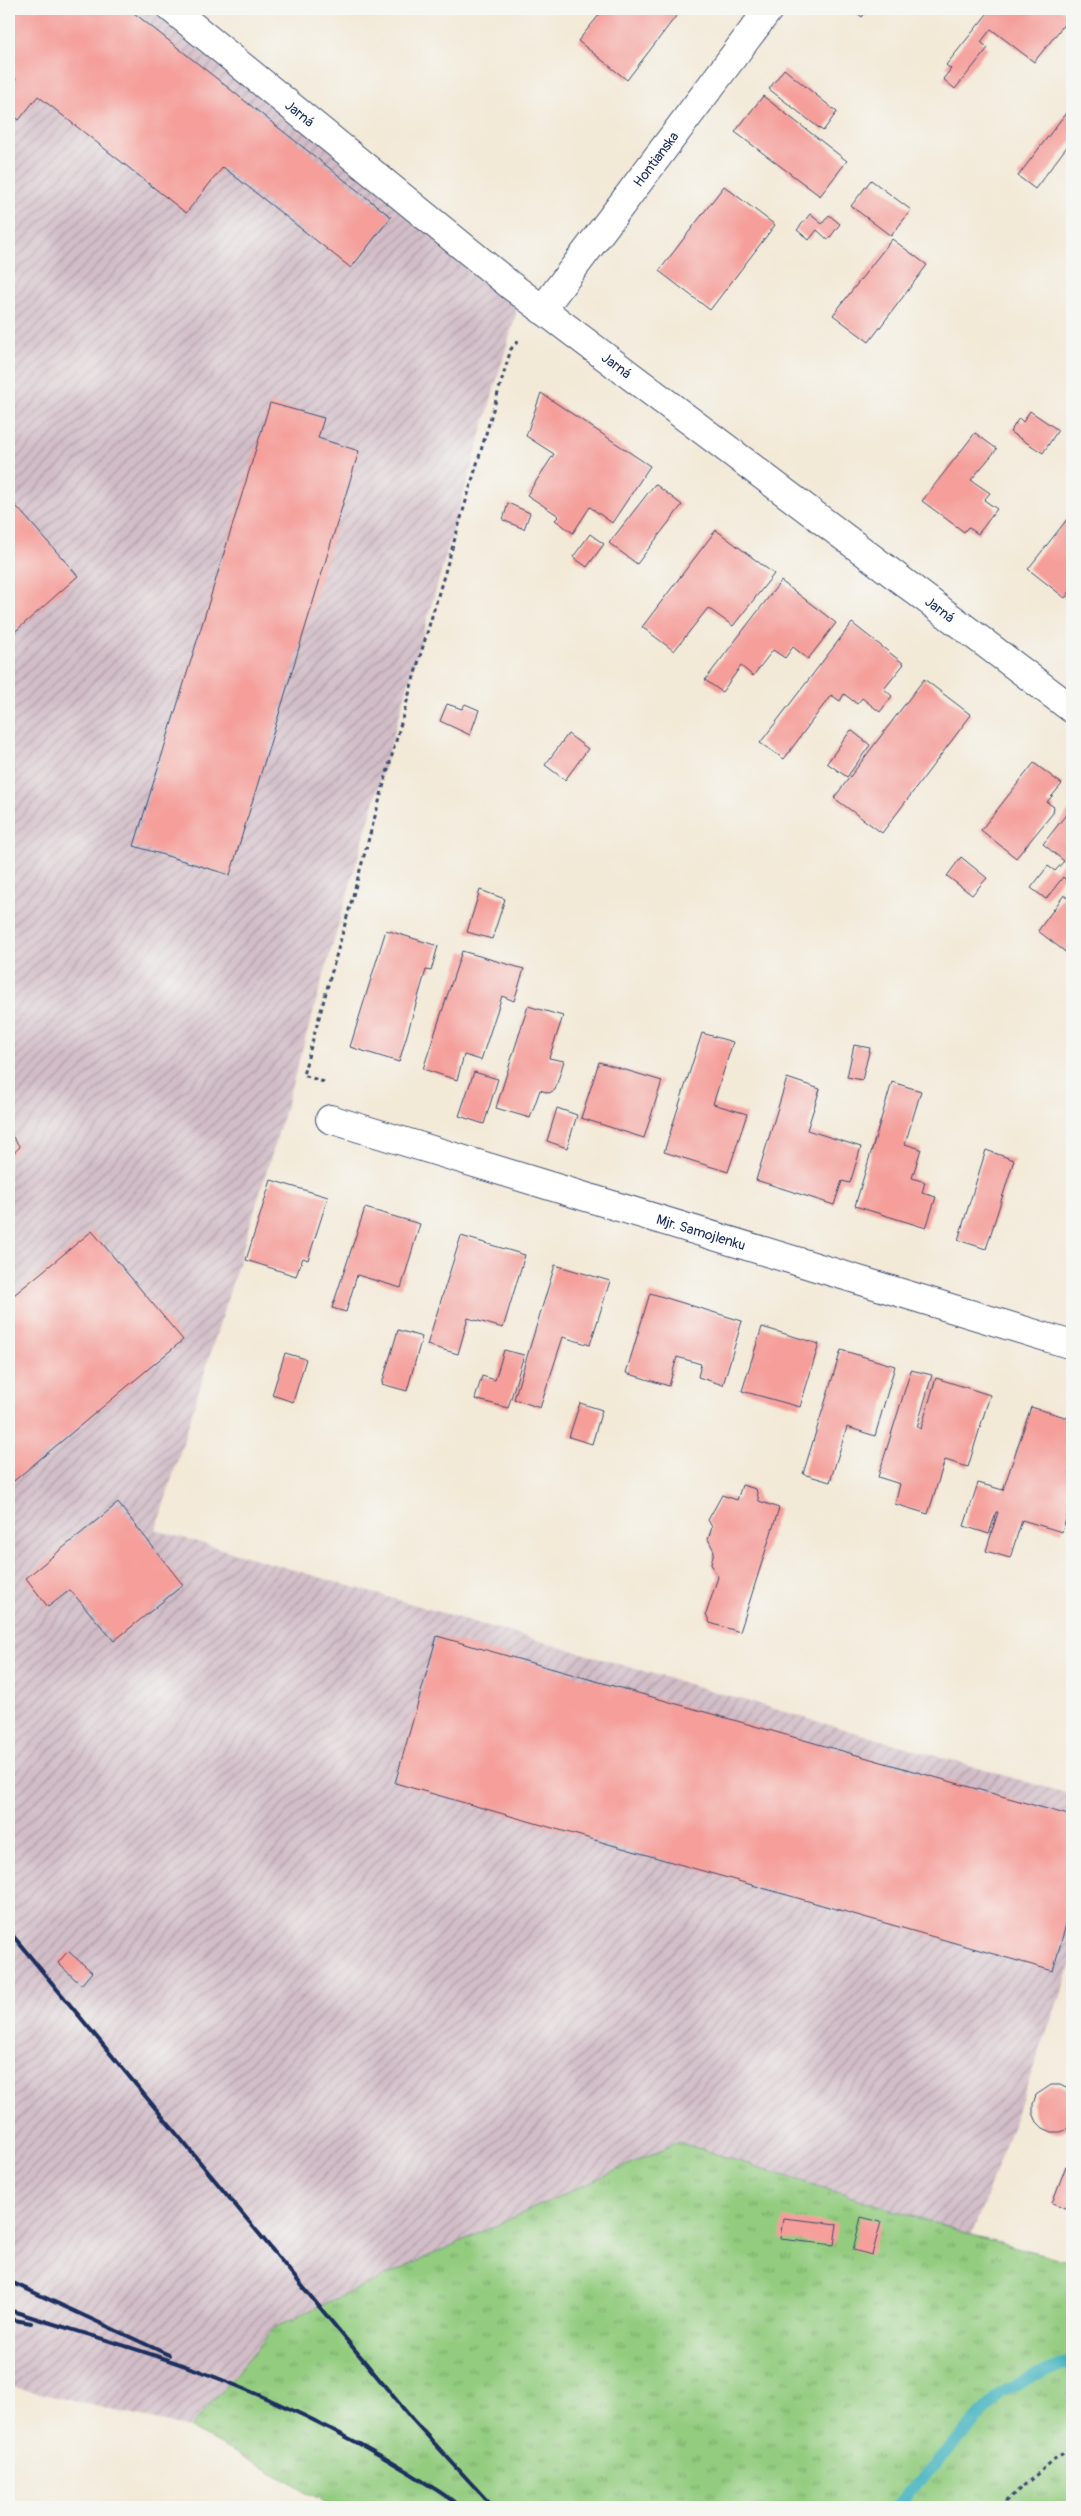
<svg xmlns="http://www.w3.org/2000/svg" width="1081" height="2516" font-family="Pangolin,sans-serif">
<style>
.industrial{fill:url(#industrial-furrows)}
.grass{fill:url(#grass-tufts);stroke:#577e6e}
.lines{fill:none;stroke-linecap:round;stroke-linejoin:round}
.stream{stroke:#45b3c0;stroke-width:12}
.building{fill:#f59e9a}
.minor-casing{stroke:#3b4b70;stroke-width:30}
.path{stroke:#3b4b70;stroke-width:3;stroke-dasharray:4 4;stroke-linecap:butt}
.minor{stroke:#fff;stroke-width:28}
.rail{stroke:#1b2f5e;stroke-width:4}
.labels{text-anchor:middle;dominant-baseline:central;stroke-width:4;stroke-linejoin:round;paint-order:stroke}
.street-label{font-size:14px;fill:#1b2f5e;stroke:#f6f6f2}
</style>
<defs>
<pattern id="industrial-furrows" width="10" height="10" patternUnits="userSpaceOnUse" patternTransform="scale(1.25)"><rect width="10" height="10" fill="#d2bdc7"/><path d="M-1 1l2-2M0 10L10 0M9 11l2-2" fill="none" stroke="#aa9aa5"/></pattern>
<pattern id="grass-tufts" width="24" height="20" patternUnits="userSpaceOnUse" patternTransform="scale(1.25)"><rect width="24" height="20" fill="#93cc7f"/><path d="M3 7l-1-3M5 7V3M7 7l1-3M15 17l-1-3M17 17v-4M19 17l1-3" fill="none" stroke="#77a66b"/></pattern>
</defs>
<rect width="100%" height="100%" fill="#f6f6f2"/>
<filter id="ink" filterUnits="userSpaceOnUse"><feTurbulence type="fractalNoise" baseFrequency=".02" numOctaves="2"/><feDisplacementMap in="SourceGraphic" scale="10" xChannelSelector="R" yChannelSelector="G"/><feConvolveMatrix kernelMatrix="1 2 1 2 8 2 1 2 1" color-interpolation-filters="sRGB"/></filter>
<filter id="wash" filterUnits="userSpaceOnUse"><feTurbulence type="fractalNoise" baseFrequency=".0096" numOctaves="4" result="noise"/><feDisplacementMap in="SourceGraphic" scale="20" xChannelSelector="R" yChannelSelector="G"/><feGaussianBlur stdDeviation="1.12" result="paint"/><feColorMatrix in="noise" values="0 0 0 0 0 0 0 0 0 0 0 0 0 0 0 0 0 1.4 0 .05"/><feComposite in="paint" operator="in"/></filter>
<g filter="url(#wash)">
<rect width="100%" height="100%" fill="#f3e9d7"/>
<!-- industrial -->
<polygon class="industrial" points="9,9 172,9 510,285 516,314 271,1157 156,1530 1072,1795 1072,1963 972,2235 678,2142 276,2326 189,2428 9,2386"/>
<!-- grass -->
<polygon class="grass" points="678,2142 972,2235 1072,2262 1072,2507 334,2507 190,2428 276,2326"/>
<g class="lines">
<!-- stream -->
<polyline class="stream" points="896,2507 1002,2392 1035,2375 1072,2361"/>
</g>
<g id="blocks">
<!-- building -->
<g class="building">
<polygon points="9,9 129,9 391,217 351,268 223,167 186,213 38,96 19,120 9,112 9,88 16,79 9,74"/>
<polygon points="604,9 677,9 680,11 627,80 578,41"/>
<polygon points="852,9 868,9 862,17"/>
<polygon points="991,9 1061,9 1071,16 1034,62 991,29 981,42 988,48 955,89 943,79 951,69 946,65"/>
<polygon points="784,69 837,112 823,131 769,89"/>
<polygon points="763,96 847,161 820,196 735,132"/>
<polygon points="1072,105 1072,140 1035,189 1018,176"/>
<polygon points="871,180 911,210 891,236 851,206"/>
<polygon points="724,186 775,225 710,310 659,271"/>
<polygon points="810,214 822,224 829,215 840,224 828,240 817,230 809,240 797,230"/>
<polygon points="892,239 927,265 869,342 833,315"/>
<polygon points="541,393 650,466 612,523 590,507 573,533 555,520 559,516 527,495 554,454 526,436"/>
<polygon points="270,403 324,418 318,438 359,451 230,875 134,846"/>
<polygon points="1030,411 1058,430 1043,453 1010,432 1019,418 1023,422"/>
<polygon points="975,433 997,449 971,480 990,493 984,500 997,509 978,534 968,527 964,532 922,501"/>
<polygon points="655,484 682,505 637,564 609,543"/>
<polygon points="9,498 78,576 9,637"/>
<polygon points="508,503 530,513 524,529 503,520"/>
<polygon points="1072,513 1072,589 1065,598 1028,569"/>
<polygon points="716,530 774,574 733,626 708,608 674,651 642,627"/>
<polygon points="590,534 604,544 587,567 573,557"/>
<polygon points="781,581 836,623 808,659 793,647 785,658 773,650 753,676 741,666 722,692 705,680"/>
<polygon points="852,623 904,664 884,689 892,696 880,712 862,698 857,704 844,694 840,701 831,695 784,759 760,743"/>
<polygon points="924,679 971,715 882,833 834,798"/>
<polygon points="447,704 462,709 465,704 479,710 470,735 440,721"/>
<polygon points="851,730 870,745 847,777 827,763"/>
<polygon points="568,734 588,749 565,780 545,765"/>
<polygon points="1034,763 1062,784 1047,802 1054,807 1053,813 1016,858 981,830"/>
<polygon points="1072,807 1072,886 1063,877 1046,899 1031,888 1048,866 1055,871 1064,861 1043,844"/>
<polygon points="961,857 987,878 972,895 947,876"/>
<polygon points="480,890 505,899 492,939 467,932"/>
<polygon points="1064,895 1072,901 1072,957 1038,931"/>
<polygon points="386,930 438,946 431,971 426,970 399,1062 350,1047"/>
<polygon points="462,951 524,969 514,1001 502,996 481,1060 464,1055 457,1080 423,1069"/>
<polygon points="528,1006 563,1016 549,1058 564,1061 555,1090 549,1093 540,1090 530,1118 496,1108"/>
<polygon points="702,1033 733,1042 713,1104 747,1114 728,1172 664,1152"/>
<polygon points="854,1045 870,1048 862,1080 847,1077"/>
<polygon points="599,1062 662,1081 644,1138 581,1118"/>
<polygon points="474,1072 498,1079 484,1124 459,1116"/>
<polygon points="787,1078 820,1089 807,1130 861,1147 850,1183 842,1181 834,1205 756,1180"/>
<polygon points="892,1082 921,1091 905,1144 921,1149 912,1178 925,1182 922,1193 936,1197 926,1228 855,1206"/>
<polygon points="557,1108 577,1115 567,1148 547,1141"/>
<polygon points="9,1132 20,1147 9,1157"/>
<polygon points="986,1150 1014,1160 986,1249 958,1240"/>
<polygon points="271,1180 328,1197 308,1260 303,1258 296,1276 246,1260"/>
<polygon points="365,1208 420,1224 401,1288 357,1275 346,1312 332,1308"/>
<polygon points="92,1231 183,1340 9,1485 9,1299"/>
<polygon points="461,1236 525,1255 503,1328 468,1318 458,1354 427,1345"/>
<polygon points="555,1265 610,1281 590,1345 563,1337 540,1408 514,1399"/>
<polygon points="650,1293 742,1321 723,1385 698,1377 701,1364 677,1357 669,1386 626,1373"/>
<polygon points="762,1327 819,1344 800,1407 742,1391"/>
<polygon points="398,1330 422,1337 407,1391 382,1384"/>
<polygon points="504,1350 524,1355 508,1408 475,1399 482,1376 495,1380"/>
<polygon points="841,1350 895,1366 875,1436 847,1427 830,1482 803,1474"/>
<polygon points="285,1353 306,1359 293,1402 272,1395"/>
<polygon points="911,1370 932,1375 917,1427 921,1429 936,1378 990,1395 968,1467 945,1460 928,1514 895,1504 900,1484 878,1477"/>
<polygon points="580,1403 602,1410 592,1444 569,1437"/>
<polygon points="1031,1407 1072,1419 1070,1474 1072,1475 1072,1500 1062,1532 1022,1520 1010,1558 986,1551 998,1512 996,1512 989,1534 964,1526 978,1483 1003,1490"/>
<polygon points="742,1485 756,1489 759,1501 779,1508 740,1632 710,1623 706,1614 718,1577 711,1564 714,1551 708,1539 712,1527 708,1520 722,1495 737,1500"/>
<polygon points="118,1503 183,1585 114,1641 70,1590 48,1607 26,1578"/>
<polygon points="437,1636 1072,1816 1072,1903 1053,1971 395,1783"/>
<polygon points="68,1951 92,1972 81,1985 58,1963"/>
<polygon points="1051,2085 1060,2085 1072,2091 1072,2126 1061,2132 1052,2132 1043,2128 1037,2122 1033,2113 1033,2104 1036,2095"/>
<polygon points="1066,2166 1072,2168 1072,2210 1052,2203"/>
<polygon points="861,2217 881,2222 872,2255 853,2250"/>
<polygon points="783,2218 837,2224 834,2245 780,2239"/>
</g>
</g>
</g>
<g filter="url(#ink)">
<use href="#blocks" fill-opacity="0" stroke="#3b4b70" stroke-width="1"/>
<g class="lines">
<!-- minor casing -->
<g class="minor-casing">
<g id="minor">
<path id="s1" d="M172,9L510,285L1072,709"/>
<path id="s2" d="M542,310L769,9"/>
<path id="s3" d="M330,1119L1072,1345"/>
</g>
</g>
<!-- path -->
<g class="path">
<polyline points="324,1082 303,1075 411,687 511,349 520,339"/>
<polyline points="999,2507 1057,2457 1072,2448"/>
</g>
<!-- minor -->
<use href="#minor" class="minor"/>
<!-- rail -->
<g class="rail">
<polyline points="9,1931 412,2419 493,2507"/>
<polyline points="9,2281 169,2355"/>
<path d="M9,2310C81,2333 155,2353 225,2381C308,2414 388,2456 462,2507"/>
<polyline points="9,2319 31,2323"/>
</g>
</g>
</g>
<g class="labels">
<!-- street labels -->
<g class="street-label">
<text stroke="none"><textPath href="#s1" startOffset="165">Jarná</textPath></text>
<text stroke="none"><textPath href="#s2" startOffset="189">Hontianska</textPath></text>
<text stroke="none"><textPath href="#s1" startOffset="570">Jarná</textPath></text>
<text stroke="none"><textPath href="#s1" startOffset="975">Jarná</textPath></text>
<text stroke="none"><textPath href="#s3" startOffset="388">Mjr. Samojlenku</textPath></text>
</g>
</g>
<!-- margin -->
<rect width="1081" height="2516" fill="none" stroke="#f6f6f2" stroke-width="30"/>
</svg>
